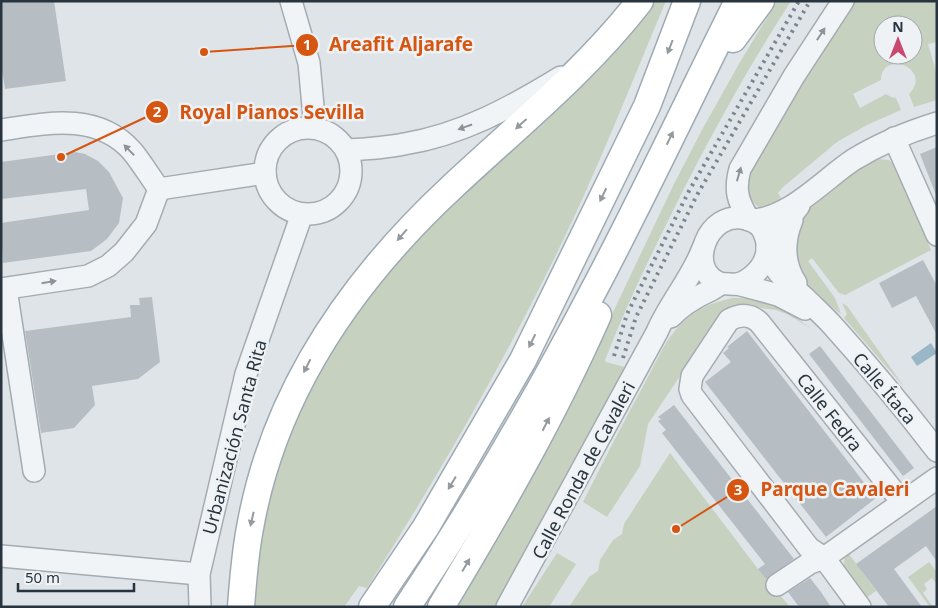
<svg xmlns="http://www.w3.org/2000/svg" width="938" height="608" font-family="'Noto Sans',sans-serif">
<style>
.green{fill:#c7d1c0;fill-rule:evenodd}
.water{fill:#9ab7c7}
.building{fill:#b6bec4}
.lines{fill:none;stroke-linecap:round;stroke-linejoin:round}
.minor-casing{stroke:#a4acb2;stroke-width:24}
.major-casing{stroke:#9eaab3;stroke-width:29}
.minor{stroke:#f1f4f6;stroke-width:21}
.major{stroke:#fff;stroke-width:26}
.rail{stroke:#798591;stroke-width:4;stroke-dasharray:2.5 5;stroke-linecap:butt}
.oneway{fill:#8c949a}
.oneway2{fill:#949a9e}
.labels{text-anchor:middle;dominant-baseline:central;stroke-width:5;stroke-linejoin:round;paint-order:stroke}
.street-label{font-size:18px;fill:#28343e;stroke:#eef2f5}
.leader{fill:none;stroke:#d55511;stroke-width:2}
.callout-dot{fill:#d55511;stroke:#eef2f5;stroke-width:2}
.mark-label{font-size:15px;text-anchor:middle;font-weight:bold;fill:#fff}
.callout-label{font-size:19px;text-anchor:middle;font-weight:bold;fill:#d55511;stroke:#eef2f5;stroke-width:5;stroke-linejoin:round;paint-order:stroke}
</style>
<rect width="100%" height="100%" fill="#dfe4e8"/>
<!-- green -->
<g class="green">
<path d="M652,1H666C628,91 593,182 549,269C495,378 433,484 367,588L359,586L344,607H252L253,576L271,483L311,379L386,265Z"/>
<path d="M777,1H791C744,74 703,149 665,227C643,271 623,314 605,360L606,362L628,368L526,554L494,607H453L596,348L674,184L703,128L740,62Z"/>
<path d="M854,1H937V42L928,44L937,75V100L914,107L909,94C934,68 881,49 881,80L853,94L860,108L886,94L891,97L896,98L901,110L867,125L837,142L783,187L778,193L782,200C773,205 764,213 755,204C746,196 746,178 749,167C753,156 762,144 768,134C794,88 825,45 854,1ZM883,25H913V55H883Z"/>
<path d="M878,159L889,160L895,165L931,250L845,295L839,293L812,258L808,261L835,298L841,314C828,304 813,294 805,280C794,262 792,232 805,214C818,196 858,169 878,159Z"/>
<path d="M733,298C767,297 786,310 813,330L787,314L776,310L761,308L751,304H737L731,306L722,313L648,424L640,466L607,517L583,502C604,460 625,419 647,379C657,360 666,338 682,323C696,309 713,302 733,298Z"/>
<polygon points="842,303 847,306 905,388 844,318 847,314"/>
<polygon points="670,453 758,569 790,607 569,607 589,577 598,571 600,560 613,540 622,534 624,524"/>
<polygon points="557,553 576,564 549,607 522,607"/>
<polygon points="849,554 876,591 866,598 843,566 845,557"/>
<polygon points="929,562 937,572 937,582 936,583 932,578 924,584 927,589 923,593 933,607 930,607 908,577"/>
</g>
<!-- water -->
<polygon class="water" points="931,343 937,353 917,366 911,357"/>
<!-- building -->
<g class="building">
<polygon points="1,1 54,1 66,81 5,89 1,63"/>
<polygon points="937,147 937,194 936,195 920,154"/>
<polygon points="75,152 85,154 98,161 109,172 123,198 119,223 107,239 91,251 3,263 1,223 89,210 86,189 1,199 1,162"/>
<polygon points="923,260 937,286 937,335 916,296 892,308 879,283"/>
<polygon points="152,297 160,362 138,379 92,386 95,405 74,428 41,433 25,331 131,317 130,305 140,305 139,298"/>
<polygon points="747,331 876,498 826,537 705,382 731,362 723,353 729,348 727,347"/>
<polygon points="820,346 914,468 903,476 809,354"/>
<polygon points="674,405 794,559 766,579 758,569 765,564 662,433 666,430 658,421 661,419 658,417"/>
<polygon points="937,506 937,562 926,546 894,569 922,607 889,607 856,564"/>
<polygon points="810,578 821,592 831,607 799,607 788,592"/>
</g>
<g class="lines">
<!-- minor casing -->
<g class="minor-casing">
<g id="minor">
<polyline points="291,1 309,63 315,128"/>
<path d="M843,1L794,76L740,169C734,191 738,201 749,220C787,221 823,180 853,160C879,144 908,132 937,123"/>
<circle cx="308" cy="171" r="43"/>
<path d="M1,130C47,123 97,112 132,151C142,163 150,177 159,189"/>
<polyline points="894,138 937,235"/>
<path d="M347,150C366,149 385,148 404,144C461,135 512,107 561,77"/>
<polyline points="159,189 265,173"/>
<path d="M799,206L782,227L767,248C772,272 789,283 806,299C815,308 825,317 833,326C869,366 904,408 937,451"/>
<path d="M792,220C783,242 783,263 796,283"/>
<polyline points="737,284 778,295 805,309"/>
<polyline points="1,289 88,276 108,266 124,252 146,224 159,189"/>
<polyline points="6,289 34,471"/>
<path d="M671,317C682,305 694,298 709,291C713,289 718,285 722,284C727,283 733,285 738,284C749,281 761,270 765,259C769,249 767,238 762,229C758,223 753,221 746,219C708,208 683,271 722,284"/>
<polyline points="1,556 199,574"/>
<polyline points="777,585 810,563 824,558 937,478"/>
<polyline points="200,607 199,574 246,374 302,214"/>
<path d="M507,607L657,332C670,302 692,278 703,248"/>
<path d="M860,607L824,558L809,548L692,395L690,389L692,376L729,320C740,314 750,314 759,322L902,502"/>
</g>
</g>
<!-- major casing -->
<g class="major-casing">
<g id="major">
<polyline points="733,39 761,1"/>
<path d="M241,607C243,580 245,554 250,528C274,391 352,280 452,187C516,127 586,71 640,1"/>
<polyline points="372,607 426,527 523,360 647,106 687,1"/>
<path d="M407,607C477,502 540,393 598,282C647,189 691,95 738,1"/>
<path d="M441,607C498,512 553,417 598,315"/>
</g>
</g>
<!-- minor -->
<use href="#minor" class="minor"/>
<!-- major -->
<use href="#major" class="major"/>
<!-- rail -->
<g class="rail">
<polyline points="614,356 627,314 689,191 799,1"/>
<polyline points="623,358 636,317 697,195 810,1"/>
</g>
</g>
<!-- one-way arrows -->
<defs><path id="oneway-solid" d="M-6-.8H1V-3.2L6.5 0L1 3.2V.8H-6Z" transform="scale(1.25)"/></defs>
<g class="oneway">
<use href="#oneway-solid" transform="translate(821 34) rotate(-57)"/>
<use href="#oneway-solid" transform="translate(465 127) rotate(161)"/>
<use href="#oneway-solid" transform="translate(129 150) rotate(-134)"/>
<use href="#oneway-solid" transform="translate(739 174) rotate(-74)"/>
<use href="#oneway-solid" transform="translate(49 282) rotate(-9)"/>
</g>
<g class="oneway2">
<use href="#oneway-solid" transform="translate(670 47) rotate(111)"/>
<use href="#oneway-solid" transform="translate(521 124) rotate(138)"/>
<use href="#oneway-solid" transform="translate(670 138) rotate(-64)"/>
<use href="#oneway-solid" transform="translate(603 195) rotate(116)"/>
<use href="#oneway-solid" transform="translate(402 235) rotate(131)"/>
<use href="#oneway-solid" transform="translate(532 341) rotate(116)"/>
<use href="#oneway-solid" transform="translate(307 366) rotate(117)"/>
<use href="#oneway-solid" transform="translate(546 424) rotate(-63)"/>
<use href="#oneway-solid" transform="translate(452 483) rotate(121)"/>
<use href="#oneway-solid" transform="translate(252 519) rotate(103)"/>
<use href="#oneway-solid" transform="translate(466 565) rotate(-59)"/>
</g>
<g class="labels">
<!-- street labels -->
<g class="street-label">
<text transform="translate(885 388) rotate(50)">Calle Ítaca</text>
<text transform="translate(830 412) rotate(52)">Calle Fedra</text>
<text transform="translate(234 437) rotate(-75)">Urbanización Santa Rita</text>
<text transform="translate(583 470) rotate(-62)">Calle Ronda de Cavaleri</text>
</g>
</g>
<!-- callouts -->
<path class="leader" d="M204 52L307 45M61 157L157 112M676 529L738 490"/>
<g class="callout-dot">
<circle cx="204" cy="52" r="5"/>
<circle cx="61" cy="157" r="5"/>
<circle cx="676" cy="529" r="5"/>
<circle cx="307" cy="45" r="12"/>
<circle cx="157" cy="112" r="12"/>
<circle cx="738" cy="490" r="12"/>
</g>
<g class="mark-label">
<text x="307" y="50">1</text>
<text x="157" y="117">2</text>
<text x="738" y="495">3</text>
</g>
<g class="callout-label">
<text x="401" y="51">Areafit Aljarafe</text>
<text x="272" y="119">Royal Pianos Sevilla</text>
<text x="835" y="496">Parque Cavaleri</text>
</g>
<!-- border -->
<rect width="938" height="608" fill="none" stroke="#28343e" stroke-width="5"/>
<!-- north arrow -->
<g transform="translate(898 40)"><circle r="24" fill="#eef2f5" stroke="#9fa6ac"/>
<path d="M0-4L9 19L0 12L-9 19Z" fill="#ca476f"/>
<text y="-8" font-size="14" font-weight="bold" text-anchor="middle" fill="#28343e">N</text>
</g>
<!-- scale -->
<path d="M18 583v8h116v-8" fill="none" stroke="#28343e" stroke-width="2.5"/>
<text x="25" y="583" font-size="15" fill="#28343e" stroke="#eef2f5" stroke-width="4" paint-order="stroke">50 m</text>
</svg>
